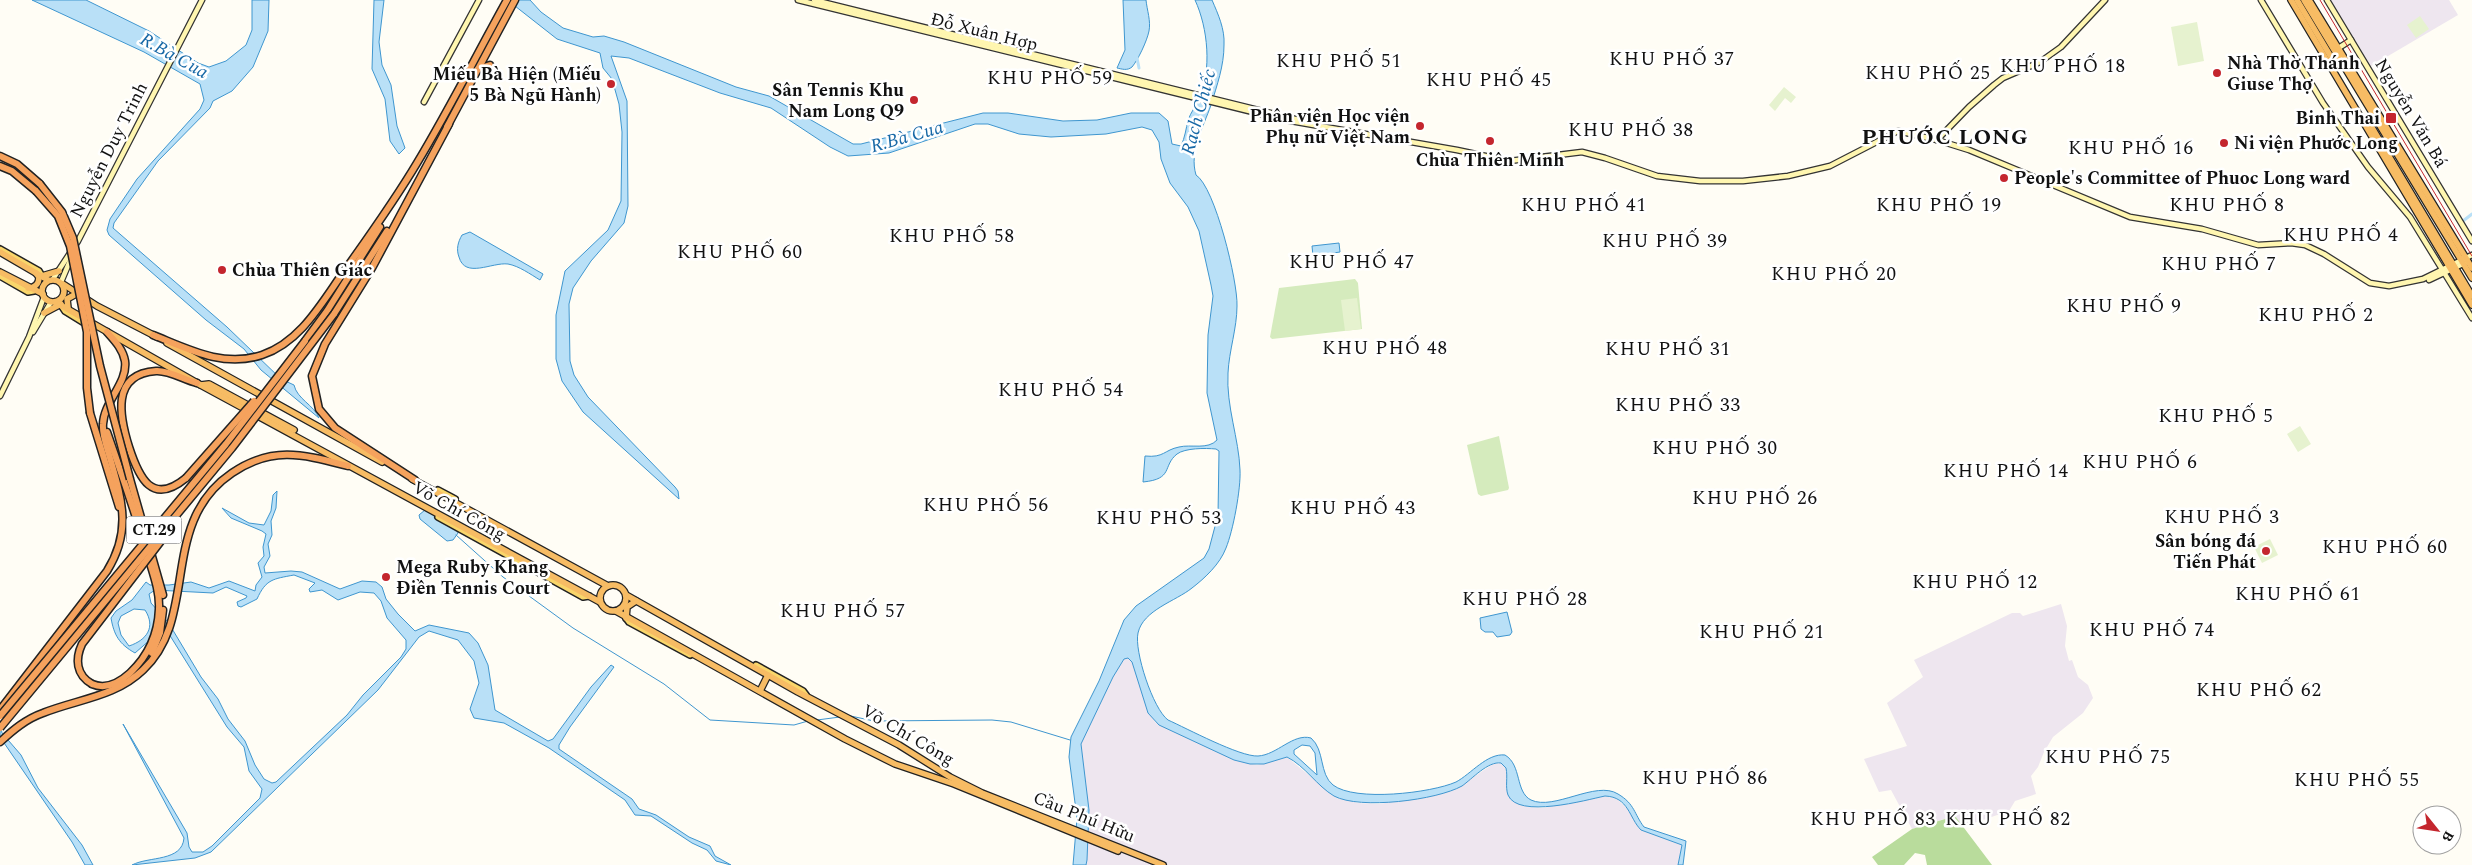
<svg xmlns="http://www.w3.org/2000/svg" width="2472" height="865" font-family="Spectral,serif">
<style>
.industrial{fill:#eee6ef}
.green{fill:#d5ebbd}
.forest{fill:#b9dc9c}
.pitch{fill:#e6f2cf}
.water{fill:#b9e0f7;stroke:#3f96cf;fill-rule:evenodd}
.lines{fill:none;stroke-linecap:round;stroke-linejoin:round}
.stream{stroke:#3f96cf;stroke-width:1}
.canal{stroke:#b9e0f7;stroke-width:3}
.secondary-casing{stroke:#333;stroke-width:7}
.primary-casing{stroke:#222;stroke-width:8}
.trunk-casing{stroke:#222;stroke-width:8}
.motorway-casing{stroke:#222;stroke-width:9}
.secondary{stroke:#fff6b0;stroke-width:4.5}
.primary{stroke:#f9d66b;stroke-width:5}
.trunk{stroke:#f7bc64;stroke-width:5.5}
.motorway{stroke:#f5a25d;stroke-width:6}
.rail{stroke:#c4262e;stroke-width:1}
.motorway-bridge-casing{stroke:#222;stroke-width:9;stroke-linecap:butt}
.motorway-bridge{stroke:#f5a25d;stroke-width:6}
.poi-dot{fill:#c4262e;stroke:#fff;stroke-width:2}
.labels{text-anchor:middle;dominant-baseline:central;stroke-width:5;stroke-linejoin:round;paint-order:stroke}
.shield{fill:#fff;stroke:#585858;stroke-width:1}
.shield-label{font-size:16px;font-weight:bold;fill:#111}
.street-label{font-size:18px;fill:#111;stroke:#fff}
.poi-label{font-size:18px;font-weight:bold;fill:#111;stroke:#fff;text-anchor:start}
.water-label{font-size:19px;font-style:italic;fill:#1768a6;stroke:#fff}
.neighbourhood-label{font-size:19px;letter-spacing:1px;fill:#111;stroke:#fff}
.district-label{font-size:22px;font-weight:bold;letter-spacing:1px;fill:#111;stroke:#fff}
</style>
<rect width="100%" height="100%" fill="#fffdf5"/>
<!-- industrial -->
<g class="industrial">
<polygon points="2331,0 2449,0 2458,15 2371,66"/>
<polygon points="2061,604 2067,626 2065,646 2069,661 2072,660 2078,677 2088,685 2093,698 2083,713 2053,737 2044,752 2038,767 2031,776 2036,794 2015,801 2009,811 1962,827 1954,816 1912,829 1891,790 1879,792 1864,759 1907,746 1887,703 1923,677 1914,660 2012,613 2020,613 2023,616"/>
<polygon points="1128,658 1132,662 1155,722 1234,760 1257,765 1287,757 1334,796 1358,803 1380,804 1457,788 1493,764 1501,763 1506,768 1512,800 1529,807 1543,808 1605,796 1617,799 1629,810 1641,830 1682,845 1678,865 1086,865 1087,835 1081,744 1113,677 1124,659"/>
</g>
<!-- green -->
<g class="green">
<polygon points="1355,279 1358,283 1362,329 1272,339 1270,337 1279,288"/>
<polygon points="1499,436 1509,488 1508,490 1481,496 1478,494 1467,445"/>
</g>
<!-- forest -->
<polygon class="forest" points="1955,816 1992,865 1927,865 1925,855 1915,853 1904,865 1878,865 1872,857 1912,829"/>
<!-- pitch -->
<g class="pitch">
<polygon points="2420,16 2429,29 2416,38 2407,25"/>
<polygon points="2197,22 2204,61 2178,66 2171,27"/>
<polygon points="1784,87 1796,97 1791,103 1785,98 1775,111 1769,105"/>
<polygon points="1357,298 1361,329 1345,331 1341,300"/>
<polygon points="2300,426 2311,444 2298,452 2287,434"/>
<polygon points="2270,539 2278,555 2262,563 2254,547"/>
</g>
<!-- water -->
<g class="water">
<path d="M32,0H86L149,31L198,63L209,67L226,61L246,45L252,30V0H269L268,31L253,67L232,91L213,101L210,108L158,161L114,223L113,228L227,327L281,379L294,385C297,399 314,405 319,418L261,370L244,349L206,320L109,235L107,230L110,219L137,179L200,109L204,100L200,84L144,52Z"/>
<polygon points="374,0 384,0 379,42 382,65 391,85 397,126 405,148 399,154 390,141 385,99 372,69"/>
<path d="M505,0H530L541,12L563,28L593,37L604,36L624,42L736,87L769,96L853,144H861L983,113H1008L1063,121L1097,120L1131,113H1159L1168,121L1172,144L1181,146C1185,137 1186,129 1188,120C1191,112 1196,106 1199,99C1212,70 1208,28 1195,0H1212C1218,14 1225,29 1224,45C1224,66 1217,85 1211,105C1203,128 1189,151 1196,175C1215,187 1238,282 1237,306C1237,328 1229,351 1228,373C1226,406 1239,439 1240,470C1241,489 1233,531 1226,548C1220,564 1205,578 1192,588C1176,601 1143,610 1138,633C1134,651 1153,709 1168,720C1186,728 1240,757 1258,756C1277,755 1293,733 1311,738C1325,750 1319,774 1333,785C1355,802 1431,793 1456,782C1471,774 1487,753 1505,755C1522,765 1515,792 1531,800C1554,811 1596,780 1618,794C1635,804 1634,814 1644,827L1686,841L1683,865H1678L1682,845L1641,830C1629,818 1629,797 1605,796C1586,800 1518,819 1508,795C1505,787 1508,777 1506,768L1501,763C1488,761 1472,779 1462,786C1437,800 1360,810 1334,796C1317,786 1305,766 1287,757L1264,764H1250L1234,760L1159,725L1148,713L1132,662L1128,658L1124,659L1113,677L1081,744L1089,810L1087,860L1086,865H1073L1077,818L1069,757L1071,737L1099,681L1124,620L1136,606L1204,558L1209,549L1218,515L1219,451L1216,449C1205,448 1185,448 1177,454C1162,466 1174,479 1143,482L1145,456C1164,458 1164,450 1179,447C1191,444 1208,450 1217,440L1207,393L1208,335L1213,296L1211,285L1199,231L1188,207L1170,183L1161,159L1159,142L1152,130L1142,127L1106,134L1051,137L1019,134L988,124H975L889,153L848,156L830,147L771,108L720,93L629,58L611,56L627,101L628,206L624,223L591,261L573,288L569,304L570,361L574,375L588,397L675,487L678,491L679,499L583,412L562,381L556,359V315L565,271L608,230L621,201L622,132L619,104L612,79L603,68L600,53L557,39L515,6ZM1302,745L1310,746L1315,753L1317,775L1294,754V750Z"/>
<path d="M1123,0H1146C1147,10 1151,21 1149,31C1147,41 1138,60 1132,67C1127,71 1122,69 1117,68L1125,50Z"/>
<path d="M470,232L543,274L540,280C530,274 519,266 508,264C492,262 465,279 459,257C456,249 458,242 462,235Z"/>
<polygon points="1339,243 1340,252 1313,256 1312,246"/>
<path d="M277,491L276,508L271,521L272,535L268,544L270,556L264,567L265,573L291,571L302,572L340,589L362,581L376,582L382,587L386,599L398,614L415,631L429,625L469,633L478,643L488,665L495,710L548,741L553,739L591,687L611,665L614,667L570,727L559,745V749L632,799L639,809L656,815L689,837L710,846L715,856L731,865L716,861L707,850L692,843L651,816L635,815L625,800L549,748L504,723L474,718L470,709L479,683L474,661L458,640L429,631L419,637L378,690L211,852L195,858L132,865C149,856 182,862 184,838L123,724L187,833L189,847L192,852H203L212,846L260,798L262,789L249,771L244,747L227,727L164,626H161L151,639L135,653C119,644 114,635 111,618L116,611L132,600L146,582L150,585H169L191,582L209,588L229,581L255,591L256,585L262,577L258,563L264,556L263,547L266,534L262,531L231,518L222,508L249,523L264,525L271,511L273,495ZM294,575L315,583L309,589L310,592L322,590L338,600L360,592L374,593L381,601L387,618L406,640V649L401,657L363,695L347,715L276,782L272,783L264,779L255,765L245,741L228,719L218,699L201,677L168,622L151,603L149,594L155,590L213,593L226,587L247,596L246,598L237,602L238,606L241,607L257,599C266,579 273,579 294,575ZM134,609L145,610C156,627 147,640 129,646L121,635L118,623L121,616Z"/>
<polygon points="425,510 457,528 458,533 453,540 447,541 420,519 419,515"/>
<polygon points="1507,612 1512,632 1510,635 1497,637 1493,632 1485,632 1481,629 1480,618"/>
<polygon points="0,723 2,733 21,755 38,788 82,845 93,865 85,865 72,842 0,737"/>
</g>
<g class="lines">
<!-- stream -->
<g class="stream">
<polyline points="456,535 503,577 573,628 664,684 710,720 794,725 808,721"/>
<polyline points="846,715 874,721 992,720 1011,722 1070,740"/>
<polyline points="817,720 840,717"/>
</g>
<!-- canal -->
<g class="canal">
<polyline points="1136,53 1139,68"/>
<polyline points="2463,221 2472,214"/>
</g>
<!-- secondary casing -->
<g class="secondary-casing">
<g id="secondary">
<polyline points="798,0 1285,120 1457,150 1509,161 1582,152 1605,158 1657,176 1700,181 1743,181 1788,176 1830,166 1898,131 1937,140 1969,150 2130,217 2202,229 2258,245 2291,243 2305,245 2324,254 2370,283 2389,286 2423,279 2472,255"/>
<polyline points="814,0 1303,121"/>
<polyline points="2261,0 2323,103 2368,167 2410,217 2472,318"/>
<polyline points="2327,0 2472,241"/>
<polyline points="2337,49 2351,40"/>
<polyline points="424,102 479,0"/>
<polyline points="1937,140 1969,107 1994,85 2003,78 2040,62 2061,47 2105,0"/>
<polyline points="53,279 78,241 202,0"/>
<polyline points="2429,280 2465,263"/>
<polyline points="61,282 72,256"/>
<polyline points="33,332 51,302"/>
<polyline points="0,396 29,337 44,297"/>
</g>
</g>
<!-- primary casing -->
<g class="primary-casing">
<g id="primary">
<polyline points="0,249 39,271 42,276"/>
<polyline points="0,276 28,292 34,291"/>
<polyline points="61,305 65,311 86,324"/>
<polyline points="438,490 455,499"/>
<polyline points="438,517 583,597 589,596"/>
<polyline points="626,618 629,622 690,655"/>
<polyline points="756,665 803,691 806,695"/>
</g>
</g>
<!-- trunk casing -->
<g class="trunk-casing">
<g id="trunk">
<polyline points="2291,0 2472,305"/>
<polyline points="2297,0 2334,62"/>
<polyline points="2304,0 2472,278"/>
<polyline points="2309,0 2472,268"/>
<polyline points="2371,126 2472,296"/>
<polyline points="0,252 48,280"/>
<polyline points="0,272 43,294"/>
<polyline points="42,276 59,271"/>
<circle cx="53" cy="291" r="11"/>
<polyline points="63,284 97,306 157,337"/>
<path d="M28,288C35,288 39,284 39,277L36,273"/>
<polyline points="55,302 197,383 600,602"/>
<polyline points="68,308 67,299 76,294"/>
<polyline points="44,313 61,304"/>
<polyline points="167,343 382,462"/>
<polyline points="201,385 209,384 294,430"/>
<polyline points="412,479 608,586"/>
<circle cx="613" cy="598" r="13"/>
<polyline points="626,595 798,692 899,745 950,777 982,793 1163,865"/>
<polyline points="616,611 845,739 895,764 954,784 1118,851"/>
<polyline points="626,618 627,607 636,601"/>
<polyline points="760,691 768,675"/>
</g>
</g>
<!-- motorway casing -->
<g class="motorway-casing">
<g id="motorway">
<polyline points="478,69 490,65"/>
<polyline points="447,127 515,0"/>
<polyline points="0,156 17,164 40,184"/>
<polyline points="0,166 12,171 36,191"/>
<polyline points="334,314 387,231"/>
<path d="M153,335C188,349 223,368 262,355C301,342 322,302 345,270C370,235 395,200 417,163C449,110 477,54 507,0"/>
<polyline points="305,341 327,311 380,227"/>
<polyline points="90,413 119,507"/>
<path d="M186,478C152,506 139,478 129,447C120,418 110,374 156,371C169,370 184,380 197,383"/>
<polyline points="130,479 163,595"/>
<polyline points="415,480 335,428 319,409 312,376 325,344 372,268 449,124"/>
<polyline points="152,653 160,633 163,610"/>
<path d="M92,684C106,690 119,683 130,673C148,656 158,634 159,609C160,590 152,571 147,553C135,512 121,472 107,432"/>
<path d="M0,710L107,571C132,531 122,500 110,458C107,447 102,435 103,424C104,401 128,383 125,361C123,349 114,340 107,332"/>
<path d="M0,742C13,730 26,719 43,713C78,699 115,697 143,670C200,617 158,523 232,473C273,445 305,455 348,466"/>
</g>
</g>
<!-- secondary -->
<use href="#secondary" class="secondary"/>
<!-- primary -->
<use href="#primary" class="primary"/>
<!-- trunk -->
<use href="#trunk" class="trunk"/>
<!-- motorway -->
<use href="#motorway" class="motorway"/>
<!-- rail -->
<polyline class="rail" points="2320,0 2472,256"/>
<!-- motorway-bridge casing -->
<g class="motorway-bridge-casing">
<g id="motorway-bridge">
<polyline points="40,184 62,212 73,238 100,366 130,479"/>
<polyline points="36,191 58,216 70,246 87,332 87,388 90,413"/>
<polyline points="186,478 254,401"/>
<path d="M92,684C76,675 75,659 82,644L171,528"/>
<polyline points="0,716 226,444 305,341"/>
<polyline points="0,728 232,448 334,314"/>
</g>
</g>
<!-- motorway-bridge -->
<use href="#motorway-bridge" class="motorway-bridge"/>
</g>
<!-- markers -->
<g class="poi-dot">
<circle cx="2217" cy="73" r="5"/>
<circle cx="611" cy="84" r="5"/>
<circle cx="914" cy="100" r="5"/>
<rect x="2385" y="112" width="12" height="12" rx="2.5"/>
<circle cx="1420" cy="126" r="5"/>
<circle cx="1490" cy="141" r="5"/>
<circle cx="2224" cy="143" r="5"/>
<circle cx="2004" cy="178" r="5"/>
<circle cx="222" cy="270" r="5"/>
<circle cx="2266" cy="551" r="5"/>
<circle cx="386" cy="577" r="5"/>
</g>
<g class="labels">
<!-- shield labels -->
<rect class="shield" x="126.5" y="516.5" width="55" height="27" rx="4"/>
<g class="shield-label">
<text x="154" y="530">CT.29</text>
</g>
<!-- street labels -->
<g class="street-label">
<text transform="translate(984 32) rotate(14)">Đỗ Xuân Hợp</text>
<text transform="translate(2411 113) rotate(59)">Nguyễn Văn Bá</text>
<text transform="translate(109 150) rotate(-63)">Nguyễn Duy Trinh</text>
<text transform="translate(459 511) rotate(29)">Võ Chí Công</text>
<text transform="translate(908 735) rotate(30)">Võ Chí Công</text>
<text transform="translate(1084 817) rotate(22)">Cầu Phú Hữu</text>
</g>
<!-- poi labels -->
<g class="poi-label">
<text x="2227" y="63">Nhà Thờ Thánh<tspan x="2227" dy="21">Giuse Thợ</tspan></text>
<text x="601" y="74" text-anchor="end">Miếu Bà Hiện (Miếu<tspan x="601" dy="21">5 Bà Ngũ Hành)</tspan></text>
<text x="904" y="90" text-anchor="end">Sân Tennis Khu<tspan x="904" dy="21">Nam Long Q9</tspan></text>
<text x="1410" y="116" text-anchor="end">Phân viện Học viện<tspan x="1410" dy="21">Phụ nữ Việt Nam</tspan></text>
<text x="2380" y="118" text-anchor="end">Binh Thai</text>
<text x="2234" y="143">Ni viện Phước Long</text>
<text x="1490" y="160" text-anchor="middle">Chùa Thiên Minh</text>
<text x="2014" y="178">People's Committee of Phuoc Long ward</text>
<text x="232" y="270">Chùa Thiên Giác</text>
<text x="2256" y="541" text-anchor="end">Sân bóng đá<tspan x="2256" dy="21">Tiến Phát</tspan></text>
<text x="396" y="567">Mega Ruby Khang<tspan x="396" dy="21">Điền Tennis Court</tspan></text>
</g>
<!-- water labels -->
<g class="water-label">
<text transform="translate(174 56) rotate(29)">R.Bà Cua</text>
<text transform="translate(1199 112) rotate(-75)">Rạch Chiếc</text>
<text transform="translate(907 137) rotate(-16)">R.Bà Cua</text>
</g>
<!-- neighbourhood labels -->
<g class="neighbourhood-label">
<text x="1672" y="59">KHU PHỐ 37</text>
<text x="1339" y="61">KHU PHỐ 51</text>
<text x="2063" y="66">KHU PHỐ 18</text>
<text x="1928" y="73">KHU PHỐ 25</text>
<text x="1050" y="78">KHU PHỐ 59</text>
<text x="1489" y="80">KHU PHỐ 45</text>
<text x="1631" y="130">KHU PHỐ 38</text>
<text x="2131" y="148">KHU PHỐ 16</text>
<text x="1584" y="205">KHU PHỐ 41</text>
<text x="1939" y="205">KHU PHỐ 19</text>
<text x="2227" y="205">KHU PHỐ 8</text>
<text x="2341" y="235">KHU PHỐ 4</text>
<text x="952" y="236">KHU PHỐ 58</text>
<text x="1665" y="241">KHU PHỐ 39</text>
<text x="740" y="252">KHU PHỐ 60</text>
<text x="1352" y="262">KHU PHỐ 47</text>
<text x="2219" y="264">KHU PHỐ 7</text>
<text x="1834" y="274">KHU PHỐ 20</text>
<text x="2124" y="306">KHU PHỐ 9</text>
<text x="2316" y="315">KHU PHỐ 2</text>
<text x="1385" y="348">KHU PHỐ 48</text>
<text x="1668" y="349">KHU PHỐ 31</text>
<text x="1061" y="390">KHU PHỐ 54</text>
<text x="1678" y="405">KHU PHỐ 33</text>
<text x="2216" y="416">KHU PHỐ 5</text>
<text x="1715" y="448">KHU PHỐ 30</text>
<text x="2140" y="462">KHU PHỐ 6</text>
<text x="2006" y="471">KHU PHỐ 14</text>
<text x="1755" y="498">KHU PHỐ 26</text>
<text x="986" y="505">KHU PHỐ 56</text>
<text x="1353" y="508">KHU PHỐ 43</text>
<text x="2222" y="517">KHU PHỐ 3</text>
<text x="1159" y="518">KHU PHỐ 53</text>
<text x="2385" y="547">KHU PHỐ 60</text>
<text x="1975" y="582">KHU PHỐ 12</text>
<text x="2298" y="594">KHU PHỐ 61</text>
<text x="1525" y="599">KHU PHỐ 28</text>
<text x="843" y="611">KHU PHỐ 57</text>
<text x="2152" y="630">KHU PHỐ 74</text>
<text x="1762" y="632">KHU PHỐ 21</text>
<text x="2259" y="690">KHU PHỐ 62</text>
<text x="2108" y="757">KHU PHỐ 75</text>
<text x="1705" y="778">KHU PHỐ 86</text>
<text x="2357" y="780">KHU PHỐ 55</text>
<text x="1873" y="819">KHU PHỐ 83</text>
<text x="2008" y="819">KHU PHỐ 82</text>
</g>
<!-- district labels -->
<g class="district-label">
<text x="1945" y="137">PHƯỚC LONG</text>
</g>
</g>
<!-- north arrow -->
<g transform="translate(2437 830) rotate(120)"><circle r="24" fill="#ffffff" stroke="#a0a0a0"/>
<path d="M0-4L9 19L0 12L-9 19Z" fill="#c4262e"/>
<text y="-8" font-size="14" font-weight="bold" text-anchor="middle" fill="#111111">B</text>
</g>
</svg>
